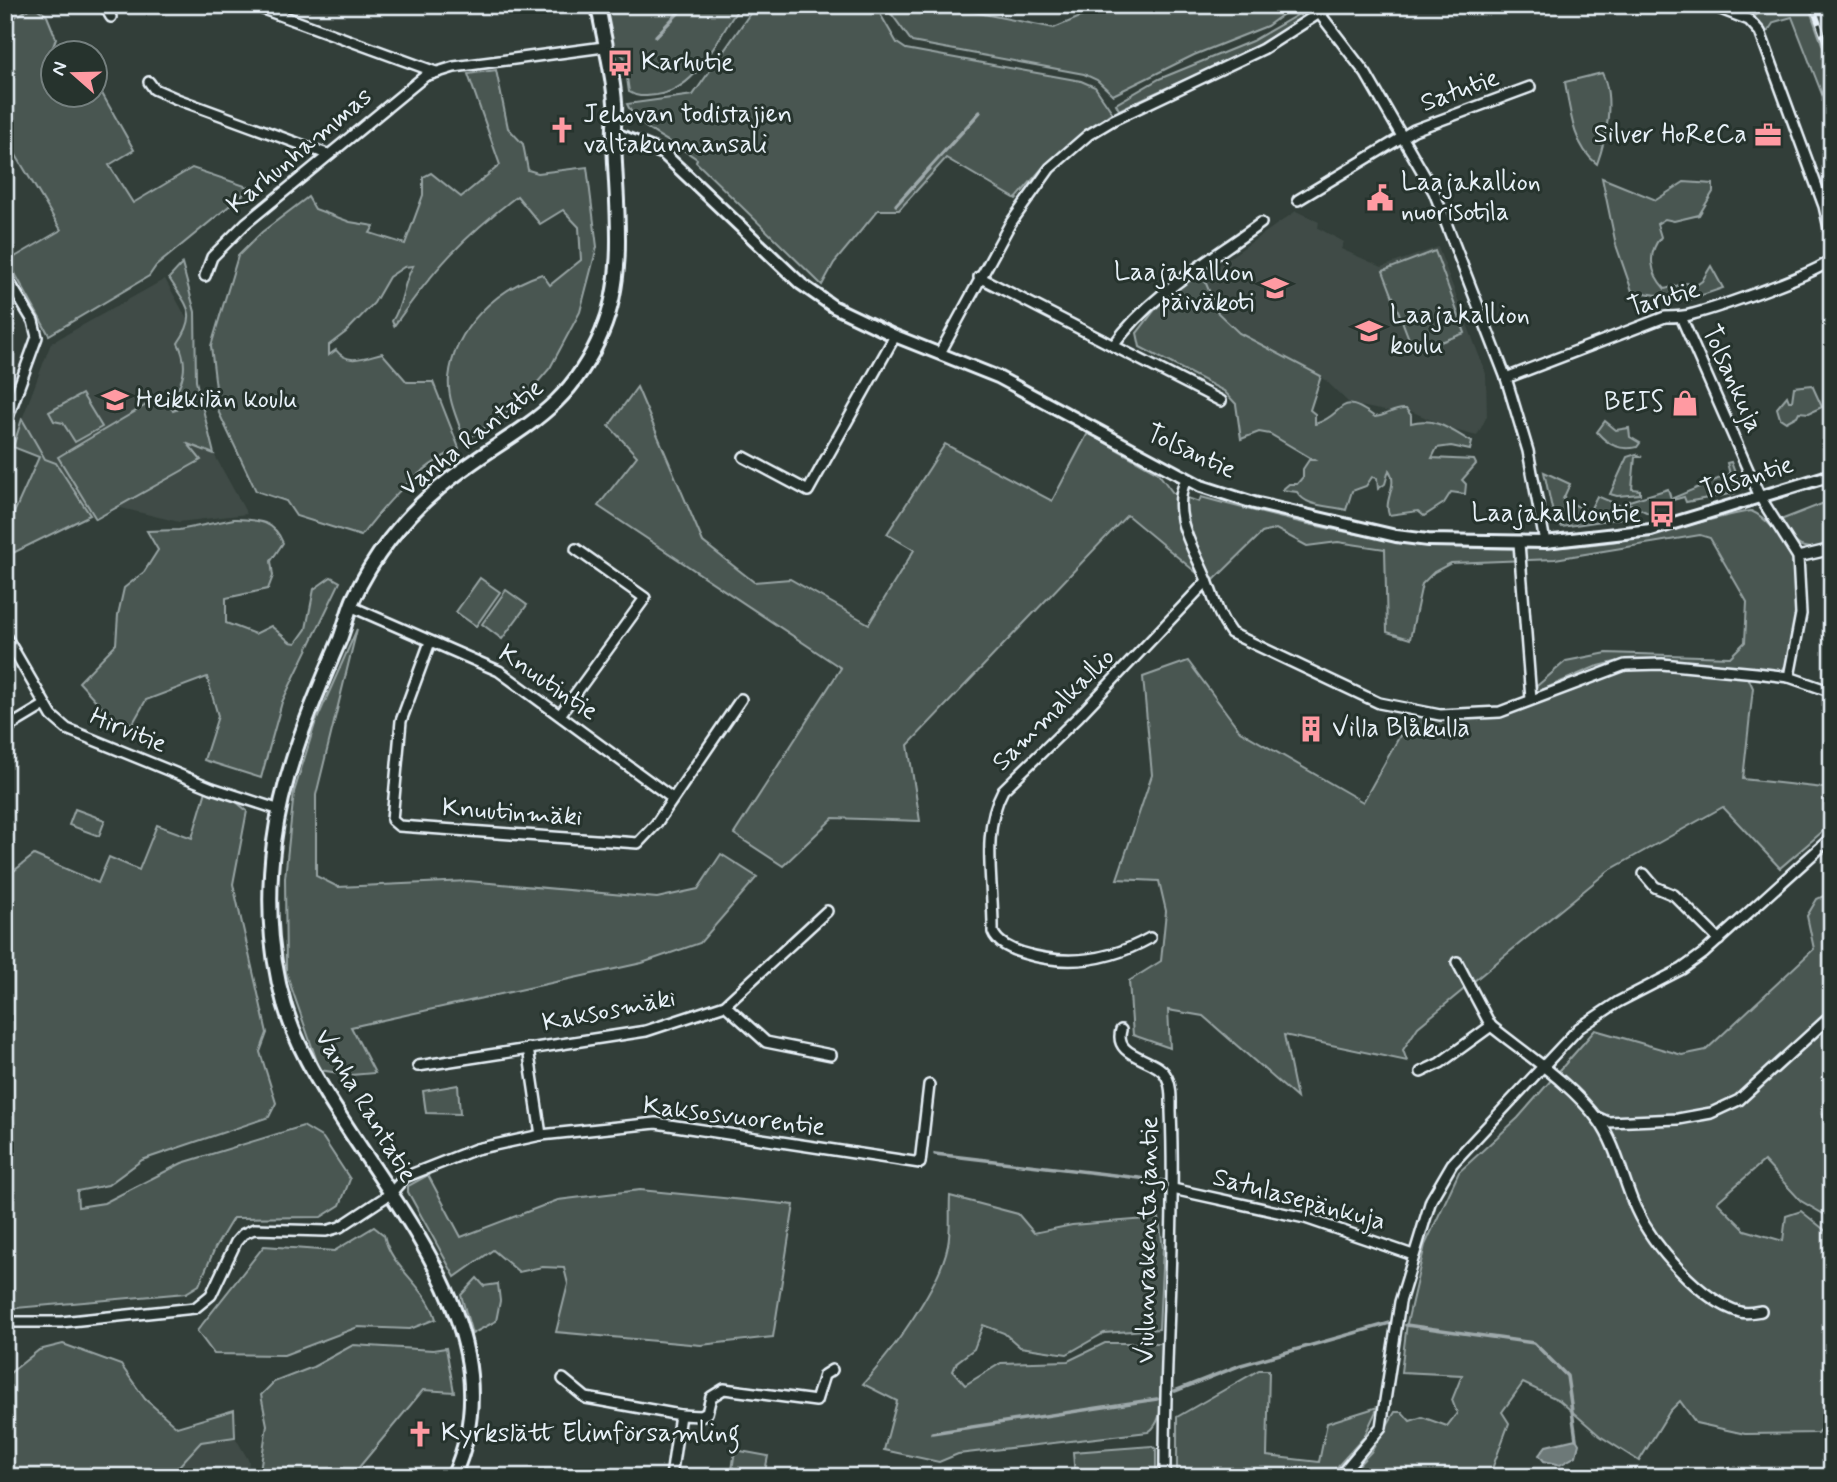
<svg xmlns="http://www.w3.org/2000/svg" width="1837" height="1482" font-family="Mynerve,sans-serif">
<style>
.built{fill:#3f4b46}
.green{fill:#495651;stroke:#98a4a4;stroke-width:2}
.water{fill:#6d7978;stroke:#9ea9ab;stroke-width:2}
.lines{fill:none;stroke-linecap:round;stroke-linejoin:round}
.stream{stroke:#9ea9ab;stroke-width:3.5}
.minor-casing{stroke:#e8f1f8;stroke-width:14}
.tertiary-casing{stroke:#e8f1f8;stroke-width:16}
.secondary-casing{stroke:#e8f1f8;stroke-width:18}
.minor{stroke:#26332d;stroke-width:9}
.tertiary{stroke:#26332d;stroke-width:10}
.secondary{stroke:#26332d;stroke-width:12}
.rail-casing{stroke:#e8f1f8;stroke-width:6}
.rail{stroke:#26332d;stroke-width:3.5;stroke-dasharray:10;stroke-linecap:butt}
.labels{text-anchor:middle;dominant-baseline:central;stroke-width:6;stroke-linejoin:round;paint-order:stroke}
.poi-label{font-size:26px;fill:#e8f1f8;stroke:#26332d;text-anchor:start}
.street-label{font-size:26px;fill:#e8f1f8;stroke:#26332d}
</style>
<rect width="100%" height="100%" fill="#323e39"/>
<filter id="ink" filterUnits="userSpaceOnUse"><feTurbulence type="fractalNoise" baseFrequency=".0143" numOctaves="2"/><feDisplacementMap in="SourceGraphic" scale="14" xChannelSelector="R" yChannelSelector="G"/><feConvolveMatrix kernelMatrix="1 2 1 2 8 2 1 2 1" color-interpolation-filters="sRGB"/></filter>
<g filter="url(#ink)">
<!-- built -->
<g class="built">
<polygon points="1808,5 1827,5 1832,18 1832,72"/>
<polygon points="1296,211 1319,222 1318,228 1344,242 1341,249 1382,267 1438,247 1486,374 1487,416 1477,436 1454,430 1406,409 1397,409 1390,412 1350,404 1321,376 1239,333 1218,313 1203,276"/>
<polygon points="165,279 192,328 196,381 214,454 247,514 179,522 117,507 96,519 90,515 56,463 45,459 22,419 51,343"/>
<polygon points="235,1437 249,1461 248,1477 185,1477 180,1466 201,1442"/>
</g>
<!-- green -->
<g class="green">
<path d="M604,5H741C716,37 701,89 656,95C645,96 639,98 629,92L624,57L611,44Z"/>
<path d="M756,5H875L897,43L906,49L1081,81L1095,87L1112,112L1044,166L1016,199L946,158L899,210H878L834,263L822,285L696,162L697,159C675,142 638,131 627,104L693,95Z"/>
<polygon points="885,5 960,5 964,10 1054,28 1109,5 1293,7 1267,26 1194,55 1113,95 1097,80 1084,74 912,42"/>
<polygon points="1768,5 1808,5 1832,72 1832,120 1792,17 1774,22 1766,34 1754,17"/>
<polygon points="34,6 47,16 56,38 53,47 55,52 52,52 52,94 94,94 95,81 134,150 109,165 133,203 192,168 251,188 156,266 149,276 49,335 8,261 61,230 5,137 5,23"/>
<path d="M1299,14L1302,18C1246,58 1181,79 1119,110L1116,104L1159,79L1252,41Z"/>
<path d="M496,70L508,128L523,144L528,170L538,173L587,167L597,247L580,312L550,368L520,403L465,441C458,421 447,399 449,378C454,328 496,289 542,274L550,285L581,260L579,227L563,210L540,224L517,196C462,238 434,269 394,326L392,321C404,304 402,284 413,266L404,267L389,277L374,303L346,332L329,345V355L336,350C348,366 365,357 382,353L407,382H433L459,448C417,469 390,498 361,536L296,516L286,501L256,491L219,413L211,346L238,256L262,232L308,197L315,209L350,222L374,226L370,233L405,244L423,195V177L431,173L461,197L500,165L468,74Z"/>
<path d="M1602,73C1615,99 1606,139 1597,164C1573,146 1570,111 1565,82Z"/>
<path d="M1602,178L1656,200L1684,182L1713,184V192L1699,215L1674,221L1665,219L1657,224L1661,237C1647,253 1650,273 1665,289L1687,283L1695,286L1702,281L1711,266L1723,288L1688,300L1632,291L1616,245Z"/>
<polygon points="1435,251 1465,333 1414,352 1383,271"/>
<path d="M182,264L195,312L196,381L214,454L188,444L201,460L96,519L58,457L165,394L173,411L176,410L170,401C184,382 189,365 178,343C199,313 187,307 169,278Z"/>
<path d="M1203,276L1218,313L1239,333L1321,376L1310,410L1315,414V424C1346,415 1337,389 1375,417C1387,416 1393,408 1406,409L1411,415V423C1435,416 1452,431 1472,442L1470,450L1451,446L1437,448L1432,458L1474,460L1476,464L1462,480L1466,484L1465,494L1451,492L1444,503L1424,516L1418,511L1389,515C1383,499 1399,485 1389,470L1385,484L1378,489L1377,478L1372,477L1366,486L1352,491L1346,510C1329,505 1307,508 1297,492L1282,490L1289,484H1297L1303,477V469L1309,460H1314L1270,434L1259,432L1241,439L1236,404L1224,391L1140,347L1137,333C1154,312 1174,278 1203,276Z"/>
<polygon points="1812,385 1822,407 1809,413 1799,412 1797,416 1786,422 1780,418 1777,408 1787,396 1789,401 1792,401 1794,387"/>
<path d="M637,387L703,542L754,582L790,579L869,624L914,550L887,534L945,444L1052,501L1088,433L1158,473L1173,493L1199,502L1201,497C1346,536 1459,562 1611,542C1659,536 1703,519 1751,511C1766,517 1783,538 1791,553C1800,574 1799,660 1779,673L1747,667L1623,660L1595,667L1523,698L1566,661L1607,653L1730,657L1745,642L1747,602L1710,538L1700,535L1555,559L1451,563L1434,572L1422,584L1410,639L1387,632L1385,549L1338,542L1307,546L1276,529L1262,533L1210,584L1127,515L908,745L920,821L833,818L783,866L734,834L841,668L598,506L637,456L609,426Z"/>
<polygon points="82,394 102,427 75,442 63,423 54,421 49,412"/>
<polygon points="22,419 45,459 56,463 90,515 5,557 5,523 9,524 39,457 13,447"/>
<path d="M1605,421L1616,430L1629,428L1630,437L1640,443L1637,447C1620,451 1608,445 1597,432Z"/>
<polygon points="1636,454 1642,457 1635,457 1632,489 1640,490 1640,494 1617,496 1610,494 1627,457"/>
<polygon points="1731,462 1740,486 1735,493 1686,502 1684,497 1654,505 1655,511 1648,513 1626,502 1668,489 1671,499 1730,474 1727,463"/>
<polygon points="1544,472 1570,484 1563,499 1589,512 1597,496 1626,508 1635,516 1562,527 1554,518"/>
<path d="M1832,500V547C1799,551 1797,547 1778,521Z"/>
<path d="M234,519C258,520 274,520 283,543L271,561L273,576L268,589L226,598V623L255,634L271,626L290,642L296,643L306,629L314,589L331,577L340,582L282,702L261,778L204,760L218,716L207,677L146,700L133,723L115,722L79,682L116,644L118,615L124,588L144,572L158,550L147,531L179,530Z"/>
<polygon points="480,578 500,592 476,626 456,612"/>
<polygon points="506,590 527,605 502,639 482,624"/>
<polygon points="357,629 316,795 316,876 338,887 468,881 657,898 698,889 721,854 757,877 700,943 642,963 351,1027 375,1073 351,1075 320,1070 286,972 285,878 294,792 315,724"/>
<polygon points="1188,661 1240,731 1363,802 1412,714 1476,718 1503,715 1617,670 1657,668 1748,677 1753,688 1743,779 1832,789 1829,826 1780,868 1723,807 1608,871 1418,1027 1403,1050 1407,1061 1284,1035 1297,1098 1203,1016 1168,1010 1170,1048 1133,1035 1129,981 1161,961 1166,911 1159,881 1117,879 1152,775 1143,677"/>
<polygon points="206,791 234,800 247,811 233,884 267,1033 260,1052 276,1103 269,1117 142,1160 108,1185 77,1191 78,1207 104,1203 182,1163 303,1126 323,1138 350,1179 340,1205 321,1217 233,1218 215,1248 199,1285 186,1293 5,1309 5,878 34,855 98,883 109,857 139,870 157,825 192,838"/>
<polygon points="75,809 105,820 99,836 69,825"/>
<polygon points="1832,892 1832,1105 1823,1114 1832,1161 1832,1219 1801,1201 1764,1161 1717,1202 1745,1230 1783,1241 1786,1216 1801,1211 1832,1236 1832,1417 1817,1433 1745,1434 1696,1423 1680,1401 1670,1411 1639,1461 1600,1436 1559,1400 1523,1383 1502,1412 1509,1423 1489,1477 1357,1477 1353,1471 1371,1452 1395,1412 1402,1412 1410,1421 1422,1417 1447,1426 1457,1413 1452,1400 1462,1375 1401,1372 1407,1323 1425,1245 1459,1172 1518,1118 1595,1030 1682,1055 1706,1050 1814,949 1807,916 1817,899"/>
<polygon points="458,1085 460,1114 426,1113 423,1091"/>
<polygon points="428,1175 461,1237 558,1200 640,1190 794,1205 773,1337 701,1345 556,1332 568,1284 564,1268 542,1267 519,1272 493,1250 455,1277 408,1192 408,1186"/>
<path d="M950,1196L1018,1214L1034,1233L1072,1225L1159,1218L1163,1248L1159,1329L1104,1333L1067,1354L1020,1347L1004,1333L983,1325L974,1349L957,1362L953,1371L965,1385L1001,1363L1068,1361L1105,1343H1162C1162,1365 1169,1421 1148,1432L958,1454L939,1462L884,1450L897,1401L863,1384C891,1353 940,1286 948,1245C951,1230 949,1212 950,1196Z"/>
<path d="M374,1227L384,1235C391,1269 426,1285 436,1319L410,1329L358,1327L284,1355L214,1354L197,1331L264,1246L334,1251Z"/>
<polygon points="477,1278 484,1286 498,1284 500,1301 496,1321 472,1334 461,1295"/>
<polygon points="63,1344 121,1365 145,1399 177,1427 234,1410 235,1437 201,1442 169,1477 5,1477 5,1372 10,1373 39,1350"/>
<polygon points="353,1345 433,1350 446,1348 454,1392 423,1390 351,1477 259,1477 267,1425 261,1395 274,1382 313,1367"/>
<polygon points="1259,1370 1269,1370 1267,1456 1319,1462 1327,1423 1378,1407 1364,1437 1328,1477 1177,1477 1177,1417"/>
<polygon points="1152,1446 1156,1449 1156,1477 1075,1477 1073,1452"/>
<polygon points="735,1450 768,1456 764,1477 731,1477"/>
</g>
<!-- water -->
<polygon class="water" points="1576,1439 1579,1444 1576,1456 1560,1465 1544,1461 1539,1455 1546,1446"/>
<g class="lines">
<!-- stream -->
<g class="stream">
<polyline points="656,36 686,5"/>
<polyline points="896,205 980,112"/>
<polyline points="935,1154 1165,1181"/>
<polyline points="1406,1325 1534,1343 1567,1376 1576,1439"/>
<polyline points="1175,1391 1241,1365 1390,1323"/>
<polyline points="932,1433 1157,1399"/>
</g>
<!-- minor casing -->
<g class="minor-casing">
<g id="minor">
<polyline points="104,5 111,17"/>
<polyline points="252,5 436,72"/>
<polyline points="1313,5 1366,74 1434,192 1506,378 1528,451 1545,542"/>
<polyline points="1710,5 1749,20 1760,32 1824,206 1832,241"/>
<polyline points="149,82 154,89 177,99 327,154"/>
<polyline points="1298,200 1414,130 1530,87"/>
<polyline points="5,275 33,321 37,337 5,425"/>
<polyline points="205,276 212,257 246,223 425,76 454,67 604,47"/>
<polyline points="979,277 1221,401"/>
<polyline points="1681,317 1760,497 1798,557 1801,614 1789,677"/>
<path d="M1113,346C1150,294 1211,260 1261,223"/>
<polyline points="940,353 1010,224 1050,168 1088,135 1113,120 1263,49 1332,5"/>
<path d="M1506,378L1665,317C1674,317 1684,317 1693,314C1716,308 1819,273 1832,259"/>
<polyline points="744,457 808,491 895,336"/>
<path d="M1186,479C1169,517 1195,549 1208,583C1215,602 1219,617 1231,633L1379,703L1440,715L1500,712L1625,665L1662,664L1756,673L1789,677L1832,692"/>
<polyline points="1519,543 1531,699"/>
<polyline points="1798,557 1832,549"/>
<polyline points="350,606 499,671 672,798"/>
<polyline points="5,635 52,716 67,729 212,788 280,810"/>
<polyline points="430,642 401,721 392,820 399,826 638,843 656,824 741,699"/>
<polyline points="560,715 645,598 576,549"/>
<polyline points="5,729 45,705"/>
<polyline points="1644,874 1655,887 1674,895 1719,940"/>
<path d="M1150,938C1109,961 1068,967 1023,953C1012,950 997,943 993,932C994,886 980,832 1003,790L1079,716L1207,581"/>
<polyline points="1457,962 1491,1026"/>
<polyline points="725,1005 766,1042 831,1055"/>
<path d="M1121,1030C1113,1058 1154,1057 1165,1074C1172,1084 1171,1099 1171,1111C1176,1233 1164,1355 1165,1477"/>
<polyline points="528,1048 541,1135"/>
<polyline points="418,1066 646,1031 725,1005 827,911"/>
<path d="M1421,1072L1440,1063L1491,1026C1527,1055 1571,1083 1599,1121C1617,1146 1623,1181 1636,1209C1653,1246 1700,1300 1740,1312C1747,1314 1755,1312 1761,1311"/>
<polyline points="1597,1117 1608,1122 1678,1119 1711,1113 1739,1100 1832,1015"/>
<polyline points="1173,1189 1305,1218 1413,1255"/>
<polyline points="5,1322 61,1322 195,1308 211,1295 236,1242 243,1234 254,1229 326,1231 340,1227 390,1194 405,1177 476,1149 541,1135 656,1123 920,1163 929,1085"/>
<polyline points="563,1379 586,1398 680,1415"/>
<polyline points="671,1477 680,1415 701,1416 707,1413 711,1397 724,1389 816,1401 824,1375 832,1370"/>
<polyline points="1339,1477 1381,1427 1400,1302 1431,1200 1452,1164 1579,1028 1618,1002 1682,969 1704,953 1832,837"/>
</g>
</g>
<!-- tertiary casing -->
<g class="tertiary-casing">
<polyline id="tertiary" points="613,133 663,153 801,284 834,307 895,336 998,377 1201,486 1254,503 1396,536 1428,540 1545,542 1651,530 1832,475"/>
</g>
<!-- secondary casing -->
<g class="secondary-casing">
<path id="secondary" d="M453,1477C528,1312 350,1170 293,1030C270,971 266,904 274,842C283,771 312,704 340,639C345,626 348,612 353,600C372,558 403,518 438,489C503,432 564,423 602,332C628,270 615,201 614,136C613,125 616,114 615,103C613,71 603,37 598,5"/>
</g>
<!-- minor -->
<use href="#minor" class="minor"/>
<!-- tertiary -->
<use href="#tertiary" class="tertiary"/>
<!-- secondary -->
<use href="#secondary" class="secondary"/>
<!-- rail casing -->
<g class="rail-casing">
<polyline id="rail" points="1812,5 1832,60"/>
</g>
<!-- rail -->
<use href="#rail" class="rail"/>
</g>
</g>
<!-- icons -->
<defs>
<g id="bus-bare" transform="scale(2.1)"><path d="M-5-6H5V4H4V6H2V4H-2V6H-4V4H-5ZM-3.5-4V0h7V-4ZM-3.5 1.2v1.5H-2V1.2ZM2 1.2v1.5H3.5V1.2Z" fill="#ff9aa2" stroke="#26332d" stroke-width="2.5" paint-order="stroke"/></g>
<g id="church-bare" transform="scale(2.1)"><path d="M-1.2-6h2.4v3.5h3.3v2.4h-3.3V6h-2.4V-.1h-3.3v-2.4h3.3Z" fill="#ff9aa2" stroke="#26332d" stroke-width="2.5" paint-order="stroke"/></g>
<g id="office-bare" transform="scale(2.1)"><path d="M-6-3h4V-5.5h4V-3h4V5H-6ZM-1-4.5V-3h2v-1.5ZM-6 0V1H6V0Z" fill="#ff9aa2" stroke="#26332d" stroke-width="2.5" paint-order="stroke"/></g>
<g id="civic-bare" transform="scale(2.1)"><path d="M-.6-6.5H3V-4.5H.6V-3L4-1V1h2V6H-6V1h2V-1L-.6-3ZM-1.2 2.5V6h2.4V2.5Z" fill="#ff9aa2" stroke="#26332d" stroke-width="2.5" paint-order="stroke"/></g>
<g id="school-bare" transform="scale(2.1)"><path d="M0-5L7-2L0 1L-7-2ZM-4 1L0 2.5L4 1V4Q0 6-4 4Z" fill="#ff9aa2" stroke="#26332d" stroke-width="2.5" paint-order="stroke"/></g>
<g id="shop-bare" transform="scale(2.1)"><path d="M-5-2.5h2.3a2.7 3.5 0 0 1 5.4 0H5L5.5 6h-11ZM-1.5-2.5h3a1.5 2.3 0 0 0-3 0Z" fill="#ff9aa2" stroke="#26332d" stroke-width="2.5" paint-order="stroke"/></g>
<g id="building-bare" transform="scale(2.1)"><path d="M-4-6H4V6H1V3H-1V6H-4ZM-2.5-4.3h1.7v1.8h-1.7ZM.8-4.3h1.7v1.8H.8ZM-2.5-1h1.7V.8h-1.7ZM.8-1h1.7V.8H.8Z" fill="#ff9aa2" stroke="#26332d" stroke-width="2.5" paint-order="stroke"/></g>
</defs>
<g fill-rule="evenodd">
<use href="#bus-bare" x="620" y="63"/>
<use href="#church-bare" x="562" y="130"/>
<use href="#office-bare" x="1768" y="135"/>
<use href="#civic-bare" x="1380" y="198"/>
<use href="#school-bare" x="1275" y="288"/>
<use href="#school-bare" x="1369" y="331"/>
<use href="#school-bare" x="115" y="400"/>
<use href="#shop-bare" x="1685" y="403"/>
<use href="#bus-bare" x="1662" y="514"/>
<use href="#building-bare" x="1311" y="729"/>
<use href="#church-bare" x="420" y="1434"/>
</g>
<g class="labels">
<!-- poi labels -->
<g class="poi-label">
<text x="641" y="63">Karhutie</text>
<text x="583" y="115">Jehovan todistajien<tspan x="583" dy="30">valtakunnansali</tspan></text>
<text x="1747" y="135" text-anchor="end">Silver HoReCa</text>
<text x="1401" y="183">Laajakallion<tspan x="1401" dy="30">nuorisotila</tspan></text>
<text x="1254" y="273" text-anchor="end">Laajakallion<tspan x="1254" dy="30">päiväkoti</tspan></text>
<text x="1390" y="316">Laajakallion<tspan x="1390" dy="30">koulu</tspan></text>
<text x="136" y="400">Heikkilän koulu</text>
<text x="1664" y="403" text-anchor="end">BEIS</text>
<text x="1641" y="514" text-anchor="end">Laajakalliontie</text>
<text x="1332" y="729">Villa Blåkulla</text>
<text x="441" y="1434">Kyrkslätt Elimförsamling</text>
</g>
<!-- street labels -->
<g class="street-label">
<text transform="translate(1460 91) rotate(-20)">Satutie</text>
<text transform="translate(300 151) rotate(-40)">Karhunhammas</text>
<text transform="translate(1664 299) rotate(-16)">Tarutie</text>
<text transform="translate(1732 379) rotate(66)">Tolsankuja</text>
<text transform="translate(472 438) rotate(-38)">Vanha Rantatie</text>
<text transform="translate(1191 452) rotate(25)">Tolsantie</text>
<text transform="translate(1747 478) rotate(-17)">Tolsantie</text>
<text transform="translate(548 683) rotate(34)">Knuutintie</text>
<text transform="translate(1054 710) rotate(-45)">Sammalkallio</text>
<text transform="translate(128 731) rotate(22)">Hirvitie</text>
<text transform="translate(512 813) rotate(4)">Knuutinmäki</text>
<text transform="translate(609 1011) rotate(-11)">Kaksosmäki</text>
<text transform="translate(365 1106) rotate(59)">Vanha Rantatie</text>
<text transform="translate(734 1117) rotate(7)">Kaksosvuorentie</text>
<text transform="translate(1299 1200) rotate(15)">Satulasepänkuja</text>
<text transform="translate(1148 1240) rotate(-89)">Viulunrakentajantie</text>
</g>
</g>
<!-- margin -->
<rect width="1837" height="1482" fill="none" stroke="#26332d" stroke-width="28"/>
<rect x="14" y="14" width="1809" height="1454" fill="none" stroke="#e8f1f8" stroke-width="2.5" filter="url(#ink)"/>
<!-- north arrow -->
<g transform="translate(74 74) rotate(290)"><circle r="33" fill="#26332d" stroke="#747f7e" stroke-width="2"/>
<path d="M0-5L12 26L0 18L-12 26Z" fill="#ff9aa2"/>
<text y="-10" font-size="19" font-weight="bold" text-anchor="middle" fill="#e8f1f8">N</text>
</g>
</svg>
